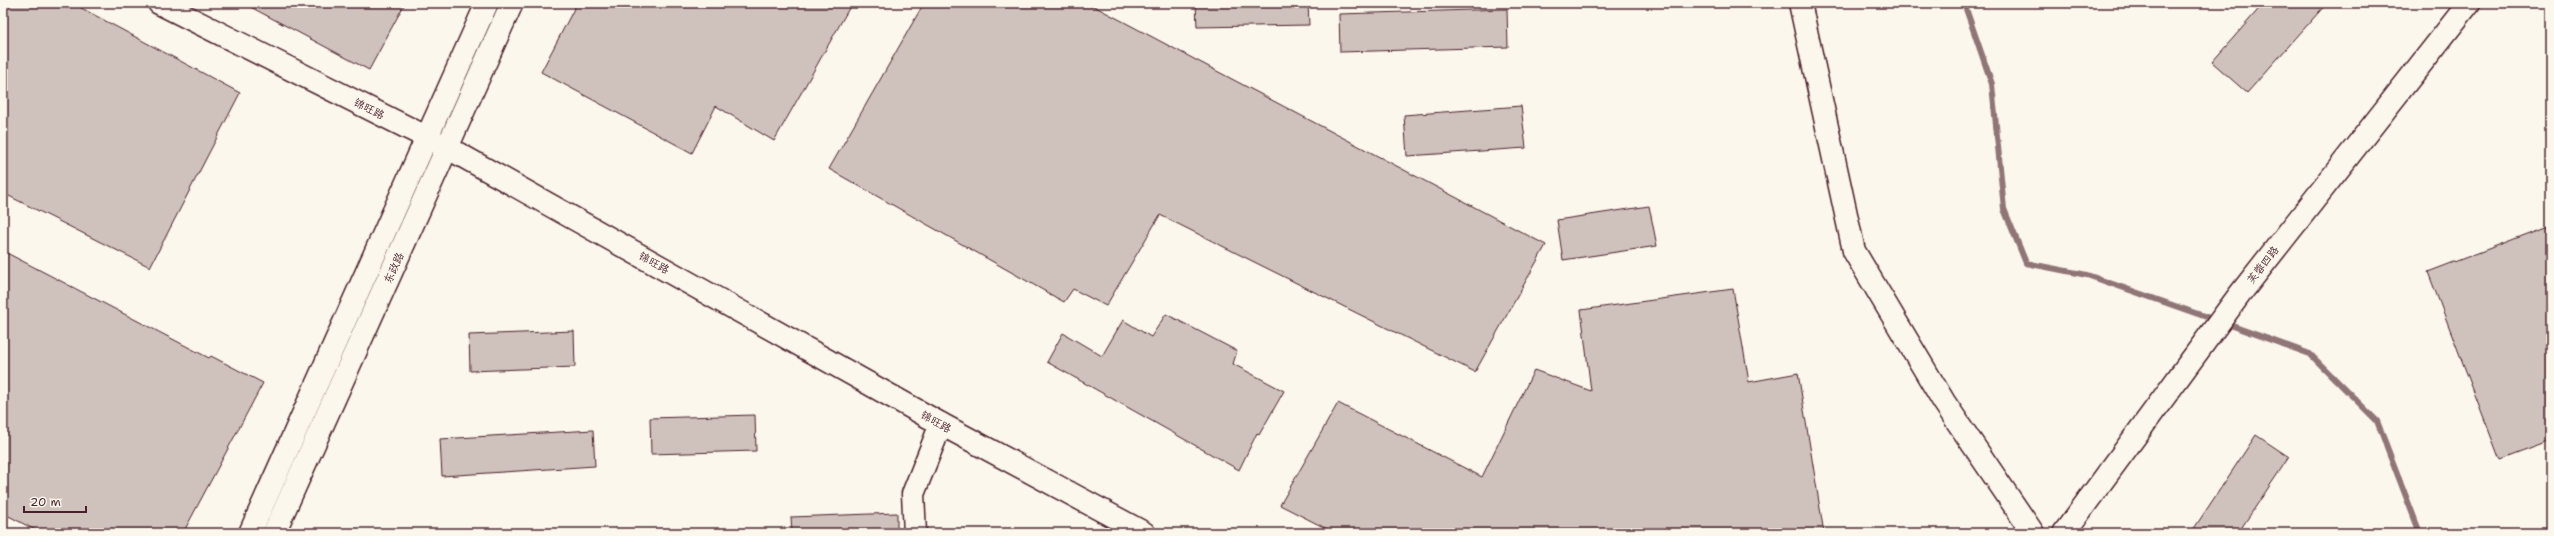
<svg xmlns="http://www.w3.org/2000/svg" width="2554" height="536" font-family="'Shantell Sans','LXGW WenKai TC',sans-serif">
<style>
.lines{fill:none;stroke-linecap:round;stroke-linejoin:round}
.stream{stroke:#907477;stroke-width:6}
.building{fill:#cfc2bc;stroke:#4a1f2b}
.minor-casing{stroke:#4a1f2b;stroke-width:25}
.major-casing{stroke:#4a1f2b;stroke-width:25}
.minor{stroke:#fbf7ec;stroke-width:22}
.major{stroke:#fbf7ec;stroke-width:22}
.labels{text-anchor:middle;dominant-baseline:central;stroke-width:3.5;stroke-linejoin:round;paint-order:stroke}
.street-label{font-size:11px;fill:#4a1f2b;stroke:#fbf7ec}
</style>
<rect width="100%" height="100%" fill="#fbf7ec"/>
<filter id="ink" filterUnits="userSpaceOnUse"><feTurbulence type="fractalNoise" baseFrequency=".025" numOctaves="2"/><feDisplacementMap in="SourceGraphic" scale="8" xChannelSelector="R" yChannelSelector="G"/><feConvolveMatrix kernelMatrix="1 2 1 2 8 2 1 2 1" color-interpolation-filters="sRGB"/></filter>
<g filter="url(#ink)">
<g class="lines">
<!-- stream -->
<g class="stream">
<polyline points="1964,3 1992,84 2004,209 2026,263 2087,275 2215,320"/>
<polyline points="2224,323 2310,354 2377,421 2420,533"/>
</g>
</g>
<!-- building -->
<g class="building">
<polygon points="3,3 72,3 240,93 150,267 3,193"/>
<polygon points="243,3 405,3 369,70"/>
<polygon points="577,3 852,3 774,141 716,106 692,153 541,72"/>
<polygon points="924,3 1088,3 1546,245 1475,372 1160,215 1106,306 1073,289 1064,302 829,169"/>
<polygon points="1196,3 1308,3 1309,25 1197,27"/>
<polygon points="2264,3 2327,3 2247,93 2212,62"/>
<polygon points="1507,9 1508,47 1340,52 1339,14"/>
<polygon points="1521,106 1526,148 1407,156 1404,115"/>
<polygon points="1649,206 1657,246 1563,260 1557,220"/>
<polygon points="2551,225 2551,441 2500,460 2428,272"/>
<polygon points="3,251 209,358 211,356 263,383 183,533 41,533 3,513"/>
<polygon points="1733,289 1749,382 1798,373 1824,533 1335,533 1280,505 1338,403 1482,477 1534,370 1591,391 1581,310"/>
<polygon points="1166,314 1237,351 1233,364 1284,391 1259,435 1257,433 1239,470 1047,362 1063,333 1102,356 1123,320 1151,337"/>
<polygon points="574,331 575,367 470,371 469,335"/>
<polygon points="755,415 756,451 651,454 650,418"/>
<polygon points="593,430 595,466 442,476 440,439"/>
<polygon points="2256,435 2289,457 2238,533 2191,533"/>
<polygon points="897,513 897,533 792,533 791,517"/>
</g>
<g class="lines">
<!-- minor casing -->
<g class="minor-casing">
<g id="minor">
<polyline points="159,3 448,148 941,424 1144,533"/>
<polyline points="1800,3 1854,251 1944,402 2033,533"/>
<polyline points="915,533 913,494 941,424"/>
<polyline points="2064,533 2240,294 2469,3"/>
</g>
</g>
<!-- major casing -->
<g class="major-casing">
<g id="major">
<polyline points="250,533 487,3"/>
<polyline points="274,533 512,3"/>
</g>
</g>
<!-- minor -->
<use href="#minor" class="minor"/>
<!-- major -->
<use href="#major" class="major"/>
</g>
</g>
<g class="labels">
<!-- street labels -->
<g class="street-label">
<text transform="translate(369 109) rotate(27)">锦旺路</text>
<text transform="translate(654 263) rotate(29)">锦旺路</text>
<text transform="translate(2263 265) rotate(-52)">芙蓉四路</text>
<text transform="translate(394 268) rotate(-66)">东政路</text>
<text transform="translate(936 422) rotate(29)">锦旺路</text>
</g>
</g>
<!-- margin -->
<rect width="2554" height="536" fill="none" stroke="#fbf7ec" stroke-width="16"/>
<rect x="8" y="8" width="2538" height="520" fill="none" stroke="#4a1f2b" stroke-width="1.5" filter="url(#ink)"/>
<!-- scale -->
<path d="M24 506v6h62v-6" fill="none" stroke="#4a1f2b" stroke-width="2"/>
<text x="30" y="506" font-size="12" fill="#4a1f2b" stroke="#fbf7ec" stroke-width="3" paint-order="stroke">20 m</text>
</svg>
